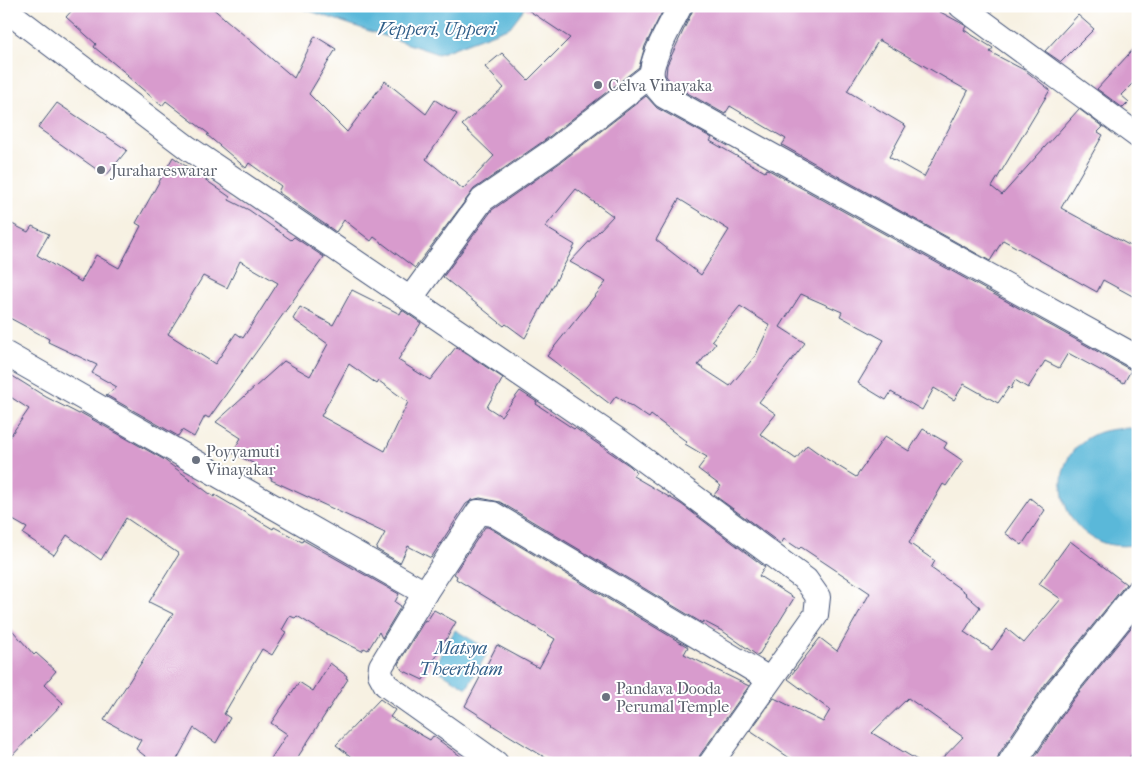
<svg xmlns="http://www.w3.org/2000/svg" width="1144" height="769" font-family="'IM FELL French Canon',serif">
<style>
.water{fill:#5ab8d9;stroke:#3a749c}
.building{fill:#d89bcd;fill-rule:evenodd}
.lines{fill:none;stroke-linecap:round;stroke-linejoin:round}
.street-casing{stroke:#3c4c72;stroke-width:26}
.secondary-casing{stroke:#3c4c72;stroke-width:30}
.street{stroke:#fff;stroke-width:24}
.secondary{stroke:#fff;stroke-width:28}
.worship-dot{fill:#6b7280;stroke:#fff;stroke-width:2}
.labels{text-anchor:middle;dominant-baseline:central;stroke-width:4;stroke-linejoin:round;paint-order:stroke}
.worship-label{font-size:16px;fill:#5b616d;stroke:#fff;text-anchor:start}
.water-label{font-size:18px;font-style:italic;fill:#315f89;stroke:#fff}
</style>
<rect width="100%" height="100%" fill="#fff"/>
<filter id="ink" filterUnits="userSpaceOnUse"><feTurbulence type="fractalNoise" baseFrequency=".02" numOctaves="2"/><feDisplacementMap in="SourceGraphic" scale="10" xChannelSelector="R" yChannelSelector="G"/><feConvolveMatrix kernelMatrix="1 2 1 2 8 2 1 2 1" color-interpolation-filters="sRGB"/></filter>
<filter id="wash" filterUnits="userSpaceOnUse"><feTurbulence type="fractalNoise" baseFrequency=".0096" numOctaves="4" result="noise"/><feDisplacementMap in="SourceGraphic" scale="20" xChannelSelector="R" yChannelSelector="G"/><feGaussianBlur stdDeviation="1.12" result="paint"/><feColorMatrix in="noise" values="0 0 0 0 0 0 0 0 0 0 0 0 0 0 0 0 0 1.4 0 .05"/><feComposite in="paint" operator="in"/></filter>
<g filter="url(#wash)">
<rect width="100%" height="100%" fill="#f7f1e2"/>
<!-- water -->
<g class="water">
<polygon points="295,6 526,6 510,27 438,54"/>
<path d="M1130,428L1138,431V543C1129,547 1117,546 1107,544C1056,530 1044,459 1093,435C1105,429 1117,429 1130,428Z"/>
<polygon points="455,630 489,650 467,688 434,668"/>
</g>
<g id="blocks">
<!-- building -->
<g class="building">
<polygon points="76,6 210,6 294,78 315,36 336,49 309,94 347,132 385,81 426,114 435,100 457,114 426,159 463,189 494,156 462,125 504,88 485,67 502,53 528,80 570,38 522,6 665,6 645,46 639,67 545,140 474,189 415,268 374,237 371,241 344,220 336,232 278,192 281,186 249,163 246,168 207,135 209,134 166,101 162,106 127,76 128,75 94,47 96,44 66,17"/>
<path d="M694,6H929L961,23L966,26L964,30L993,48L990,52L1026,71L1050,90L992,187L1002,195L1079,109L1103,127L1098,132L1103,135L1061,208L1138,250V299L1103,280L1097,292L1003,240L990,261L782,145L786,139L730,106L725,114L673,85L666,76L667,65L692,12ZM879,40L968,91L924,177L889,157L906,126L847,91Z"/>
<polygon points="1078,15 1094,29 1061,62 1045,51"/>
<polygon points="1138,44 1138,78 1121,95 1129,102 1123,108 1097,89"/>
<path d="M646,96L657,108L712,138L710,141L765,172L767,169L1131,370L1124,383L1068,353L1059,368L1045,361L1028,388L1015,380L1011,389L1009,387L998,403L964,384L954,400L934,388L922,410L891,392L886,400L858,383L884,340L840,316L842,312L801,294L780,327L805,343L759,402L776,414L760,434L796,459L807,445L825,458L856,477L885,436L909,451L923,429L947,443L944,448L963,461L946,486L943,484L909,543L935,561L931,568L966,593L965,594L980,607L964,632L992,650L1007,629L1024,643L1061,599L1039,584L1070,541L1126,584L1046,683L999,754L996,763H938L963,737L908,698L872,733L922,763H797L750,731L774,698L823,722L830,710L788,679L820,638L837,651L870,593L801,547L799,549L784,539L781,544L714,495L721,486L698,469L707,457L685,444L687,442L651,415L649,418L616,396L610,404L547,356L606,282L570,262L613,216L576,189L545,227L575,245L525,338L506,324L504,326L443,277L492,210L561,162ZM679,199L729,230L701,275L656,240ZM740,306L770,325L756,355L730,386L698,365L716,343L712,340Z"/>
<polygon points="57,103 127,150 106,176 38,128"/>
<path d="M173,157L230,197L229,200L249,210L291,240L294,237L324,257L209,418L205,416L194,437L182,430L178,436L106,395L117,387L92,373L97,365L48,342L49,339L6,316V221L28,232L32,226L49,234L37,255L81,282L96,255L119,268L141,226L136,223ZM240,261L278,283L243,338L236,333L215,364L168,334L203,276L227,288Z"/>
<path d="M352,290L400,314L402,310L421,323L398,360L430,380L456,347L503,378L487,407L501,416L520,391L537,402L536,404L574,429L575,428L630,466L636,472L633,476L681,504L765,567L759,576L794,598L758,656L724,632L703,621L702,623L500,502L480,498L472,500L466,504L431,558L408,546L400,563L376,549L385,533L271,480L272,478L257,470L259,466L232,453L241,438L216,422L284,361L310,376L328,344L293,319L300,307L333,325ZM349,364L377,384L379,381L408,402L385,451L321,416Z"/>
<polygon points="6,372 46,397 79,414 81,413 163,459 214,497 215,495 273,529 274,527 302,542 303,540 399,594 395,602 401,606 382,638 379,632 368,650 364,648 362,651 325,633 297,616 295,618 290,616 282,630 286,632 272,655 262,649 224,714 230,718 216,743 194,728 175,763 154,763 136,749 141,740 104,720 173,614 149,602 179,554 126,518 101,560 67,535 54,555 23,534 27,528 6,516 6,442 29,409 6,394"/>
<polygon points="1030,498 1045,510 1022,545 1005,533"/>
<polygon points="485,527 488,527 688,647 684,654 749,686 700,755 697,763 554,763 492,725 493,724 465,706 497,645 539,668 555,639 456,579 457,576 454,574"/>
<polygon points="434,610 456,622 423,680 402,670 398,664 425,620 427,621"/>
<polygon points="1138,619 1138,744 1126,763 1031,763 1072,701"/>
<polygon points="6,623 34,655 36,653 56,671 44,685 63,703 6,762"/>
<polygon points="330,663 347,676 346,678 348,679 294,763 268,763 287,734 271,723 299,682 313,691"/>
<polygon points="380,699 395,710 390,717 430,740 433,736 470,763 359,763 336,745"/>
</g>
</g>
</g>
<g filter="url(#ink)">
<use href="#blocks" fill-opacity="0" stroke="#3c4c72" stroke-width="1"/>
<g class="lines">
<!-- street casing -->
<g class="street-casing">
<g id="street">
<path d="M680,6C673,21 649,61 652,76C653,85 659,90 664,96L1138,358"/>
<polyline points="961,6 1138,136"/>
<polyline points="6,10 188,148 619,441 806,580 818,597 816,615 711,763"/>
<polyline points="410,299 482,200 553,151 651,75"/>
<polyline points="6,354 425,593"/>
<polyline points="496,763 386,685 380,674 381,666 425,593 478,512 493,514 769,679"/>
</g>
</g>
<!-- secondary casing -->
<g class="secondary-casing">
<polyline id="secondary" points="1012,763 1059,692 1138,594"/>
</g>
<!-- street -->
<use href="#street" class="street"/>
<!-- secondary -->
<use href="#secondary" class="secondary"/>
</g>
</g>
<!-- markers -->
<g class="worship-dot">
<circle cx="598" cy="85" r="5"/>
<circle cx="101" cy="170" r="5"/>
<circle cx="196" cy="460" r="5"/>
<circle cx="606" cy="697" r="5"/>
</g>
<g class="labels">
<!-- worship labels -->
<g class="worship-label">
<text x="608" y="85">Celva Vinayaka</text>
<text x="111" y="170">Jurahareswarar</text>
<text x="206" y="451">Poyyamuti<tspan x="206" dy="18">Vinayakar</tspan></text>
<text x="616" y="688">Pandava Dooda<tspan x="616" dy="18">Perumal Temple</tspan></text>
</g>
<!-- water labels -->
<g class="water-label">
<text x="437" y="29">Vepperi, Upperi</text>
<text x="461" y="648">Matsya<tspan x="461" dy="21">Theertham</tspan></text>
</g>
</g>
<!-- margin -->
<rect width="1144" height="769" fill="none" stroke="#fff" stroke-width="25"/>
</svg>
